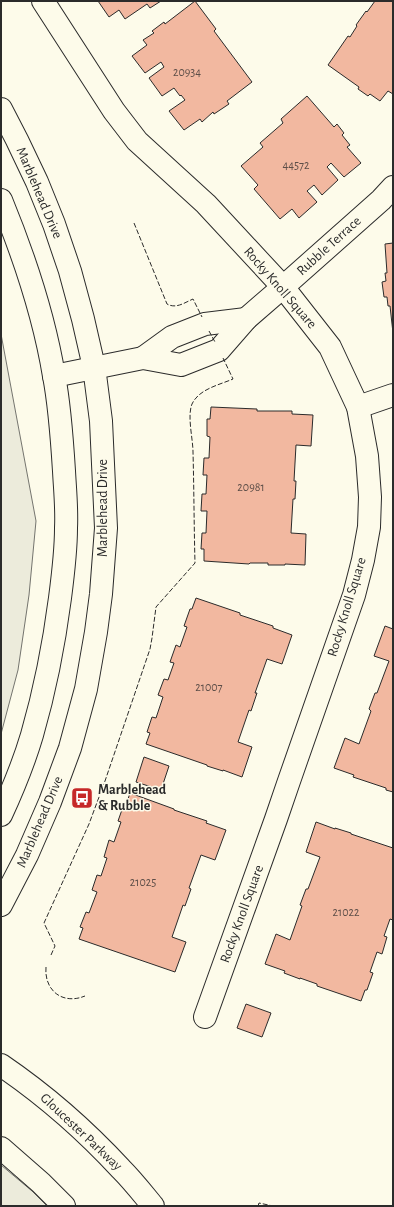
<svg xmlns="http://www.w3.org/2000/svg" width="394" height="1207" font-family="'Alegreya Sans',sans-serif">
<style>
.green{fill:#ecebdb;stroke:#74746e}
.building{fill:#f2b8a0;stroke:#2b2b2b}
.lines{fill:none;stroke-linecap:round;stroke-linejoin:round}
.minor-casing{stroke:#2b2b2b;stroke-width:24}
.major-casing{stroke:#2b2b2b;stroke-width:24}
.minor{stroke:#fdfbea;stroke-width:22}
.major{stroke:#fdfbea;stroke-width:22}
.fence{stroke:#2b2b2b;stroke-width:1;stroke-dasharray:5 2;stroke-linecap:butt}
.labels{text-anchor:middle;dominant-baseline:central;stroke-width:3;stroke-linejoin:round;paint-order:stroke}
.number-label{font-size:12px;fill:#5d4e48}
.street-label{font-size:14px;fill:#2b2b2b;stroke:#fdfbea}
.poi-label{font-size:14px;font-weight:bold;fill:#2b2b2b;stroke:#fdfbea;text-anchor:start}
</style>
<rect width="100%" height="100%" fill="#fdfbea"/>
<!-- green -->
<g class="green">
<polygon points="1,334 36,521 29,595 18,670 1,734"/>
<polygon points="1,1165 32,1191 47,1206 1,1206"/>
</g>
<!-- building -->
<g class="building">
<polygon points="98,1 161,1 150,8 147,4 125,19 119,10 109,17"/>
<polygon points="195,1 216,29 214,31 252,82 227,101 229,104 214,114 213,112 202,122 200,119 184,130 169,111 185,100 181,95 180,96 174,88 162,96 149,78 164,67 161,62 145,73 132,56 147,45 143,40 154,33 152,31 164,22 165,24"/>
<polygon points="375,1 393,1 393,94 388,91 380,101 370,94 368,96 358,89 359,87 328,65 348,36 350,37 357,26 356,25 366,11 367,12"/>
<polygon points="307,96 334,127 337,124 344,133 342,135 350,145 347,147 361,163 344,177 331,163 327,167 338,180 322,195 314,185 307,191 317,202 299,218 292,209 280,219 254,189 258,185 241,166 263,147 260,143 283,123 281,119"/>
<polygon points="393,243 393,333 390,306 388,306 387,297 384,297 382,282 386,281 385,273 387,273 385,244"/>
<polygon points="211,407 257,409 257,411 292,411 292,414 313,415 311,446 296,445 294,481 296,481 295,499 293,499 291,533 306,534 305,565 285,564 285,565 268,565 268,563 250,563 249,564 204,561 204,549 201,549 202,533 206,533 207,511 201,511 202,494 206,494 207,475 203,475 204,458 209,458 210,437 207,436 207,419 210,419"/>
<polygon points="196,598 240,613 240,615 273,626 273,628 292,635 282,664 267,659 255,693 257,693 251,711 249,710 238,742 252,747 242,777 223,770 223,771 207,766 207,765 146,744 150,733 147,732 152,717 156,718 163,697 158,695 164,679 168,680 174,663 170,662 176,645 180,647 187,627 184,626 190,609 192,609"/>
<polygon points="385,626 393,629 393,792 386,790 386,788 353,777 354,775 334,768 345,738 359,744 371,711 369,709 375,693 377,693 389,661 374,656"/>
<polygon points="144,757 169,766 161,790 136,782"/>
<polygon points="130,793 174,809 174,810 207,821 206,823 226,830 215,860 201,855 189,888 191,889 185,906 183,905 172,937 186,942 175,972 79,939 83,928 80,927 86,912 89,913 97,892 92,890 97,875 101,876 107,858 104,857 109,840 114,842 121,822 118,821 124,804 126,805"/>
<polygon points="316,822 335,829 335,828 351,833 351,834 393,848 393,920 390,919 384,936 387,937 382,954 377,952 370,972 373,973 367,990 365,990 361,1001 317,986 317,984 300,978 300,979 284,973 285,971 265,964 276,934 290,940 302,906 300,905 306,889 308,889 320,857 306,852"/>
<polygon points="246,1004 271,1013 262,1037 237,1028"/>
</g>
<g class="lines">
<!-- minor casing -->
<g class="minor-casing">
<g id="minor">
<polyline points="43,1 114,111 137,141 206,204 283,287 330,347 358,407 367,456 370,497 369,527 363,560 354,595 289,781 276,819 205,1017"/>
<polyline points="1,109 17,140 37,182 54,224 70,271 83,319 94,367 101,421 106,528 101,594 96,632 86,689 70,748 50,802 27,855 1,905"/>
<path d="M1,200C24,256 44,315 54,376C60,407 62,439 64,471C65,490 67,509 66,528C66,551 63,575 60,598C54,644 45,690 32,735C24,762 13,789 1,815"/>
<polyline points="143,358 172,337 205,324 246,319"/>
<polyline points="54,376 143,358 181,365 219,350 246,319 283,287 381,200 393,187"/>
<polyline points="358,407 393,395"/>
</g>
</g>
<!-- major casing -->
<g class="major-casing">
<g id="major">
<path d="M1,1065C45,1095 85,1130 121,1169C133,1181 143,1194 153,1206"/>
<polyline points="1,1148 41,1183 64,1206"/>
</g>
</g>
<!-- minor -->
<use href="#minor" class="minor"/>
<!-- major -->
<use href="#major" class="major"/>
<!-- fence -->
<g class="fence">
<path d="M134,223L167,304C176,309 184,303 193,299L202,317"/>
<polyline points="209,331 215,342"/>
<path d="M51,955L55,946L44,923L89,824L105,781L150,649L152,638L156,607L195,563C194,526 194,489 193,452C193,439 187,416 192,404C199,389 219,385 233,379L223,358"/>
<path d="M46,967C44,991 63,1005 85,996"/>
<polyline points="258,1206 259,1203 273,1206"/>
</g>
</g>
<!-- icons -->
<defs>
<g id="bus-square" transform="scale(1.15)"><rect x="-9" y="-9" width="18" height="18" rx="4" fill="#c62828" stroke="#fdfbea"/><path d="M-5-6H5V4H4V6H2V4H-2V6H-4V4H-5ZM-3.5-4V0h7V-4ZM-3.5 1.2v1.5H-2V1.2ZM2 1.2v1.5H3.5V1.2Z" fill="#fff"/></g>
</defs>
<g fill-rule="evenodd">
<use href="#bus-square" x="82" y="798"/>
</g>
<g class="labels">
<!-- number labels -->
<g class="number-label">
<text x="187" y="72">20934</text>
<text x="296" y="165">44572</text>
<text x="251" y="487">20981</text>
<text x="209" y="687">21007</text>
<text x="143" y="882">21025</text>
<text x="346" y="912">21022</text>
</g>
<!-- street labels -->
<g class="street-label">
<text transform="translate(39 193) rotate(67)">Marblehead Drive</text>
<text transform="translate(329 246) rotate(-42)">Rubble Terrace</text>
<text transform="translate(280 288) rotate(49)">Rocky Knoll Square</text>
<text transform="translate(103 508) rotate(-90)">Marblehead Drive</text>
<text transform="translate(347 607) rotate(-73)">Rocky Knoll Square</text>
<text transform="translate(40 822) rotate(-67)">Marblehead Drive</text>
<text transform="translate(242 914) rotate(-70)">Rocky Knoll Square</text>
<text transform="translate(81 1132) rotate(43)">Gloucester Parkway</text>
</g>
<!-- poi labels -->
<g class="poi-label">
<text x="98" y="790">Marblehead<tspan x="98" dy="16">&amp; Rubble</tspan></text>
</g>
</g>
<!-- border -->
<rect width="394" height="1207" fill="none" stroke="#2b2b2b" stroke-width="4"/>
</svg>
